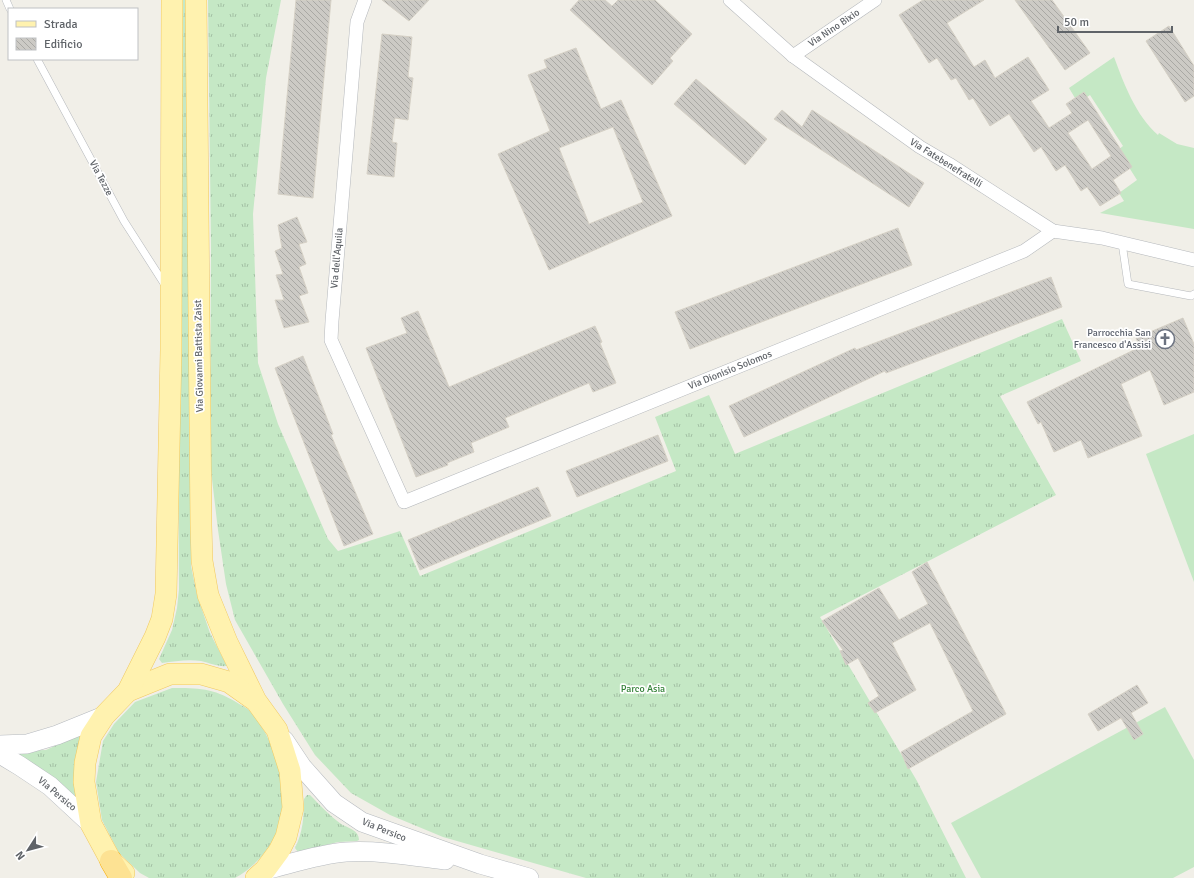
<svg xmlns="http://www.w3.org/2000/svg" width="1194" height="878" font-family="Signika,sans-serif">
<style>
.grass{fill:url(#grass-tufts)}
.garden{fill:#c5e8c5}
.building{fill:url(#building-back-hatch);stroke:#d6d1c6;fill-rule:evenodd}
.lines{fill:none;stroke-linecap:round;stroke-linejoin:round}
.lane-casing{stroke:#b5b8bc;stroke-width:8}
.street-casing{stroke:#b5b8bc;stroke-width:14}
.secondary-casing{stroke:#b6babf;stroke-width:20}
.primary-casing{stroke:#f2c960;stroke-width:22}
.highway-casing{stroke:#f9ab00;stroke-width:23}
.lane{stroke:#fff;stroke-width:7}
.street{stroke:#fff;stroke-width:13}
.secondary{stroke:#fff;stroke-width:19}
.primary{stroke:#fff2af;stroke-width:21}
.highway{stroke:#fde293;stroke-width:22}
.labels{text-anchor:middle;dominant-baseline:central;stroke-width:3.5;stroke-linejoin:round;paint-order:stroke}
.street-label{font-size:10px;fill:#5f6368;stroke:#fff}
.worship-label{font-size:10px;fill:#5b616d;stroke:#fff;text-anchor:end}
.park-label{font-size:10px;fill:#348238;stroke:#fff}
</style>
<defs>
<pattern id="grass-tufts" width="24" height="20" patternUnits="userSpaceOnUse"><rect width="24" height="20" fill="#c5e8c5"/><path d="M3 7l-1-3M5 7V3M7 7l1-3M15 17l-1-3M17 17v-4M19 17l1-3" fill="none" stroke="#a3c0a4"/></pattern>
<pattern id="building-back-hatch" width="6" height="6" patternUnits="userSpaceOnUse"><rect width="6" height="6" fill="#cccac5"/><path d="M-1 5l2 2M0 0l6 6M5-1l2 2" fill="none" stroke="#a9a8a4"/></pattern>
</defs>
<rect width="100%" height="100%" fill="#f1efe8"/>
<!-- grass -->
<g class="grass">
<path d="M176,0H188L191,566L197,595L210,633L227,666C218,667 210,663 201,661C189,659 175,661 162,663L159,659L172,630L177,608L179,589Z"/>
<polygon points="208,0 281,0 266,78 253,214 258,363 278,424 328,539 338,551 400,531 420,576 676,471 655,417 709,395 735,454 1062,319 1081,361 1000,396 1056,495 820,617 917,781 966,878 586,878 443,837 390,815 351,793 315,755 283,704 235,620 226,584 218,530 210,462 211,249"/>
<path d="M172,688C198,688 213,688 236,702C240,705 246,707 249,710C261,723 269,738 275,755C280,769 285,793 283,808C280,838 260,864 235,878H149L140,873L119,853L102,820L96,782L103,741L114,724L135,702Z"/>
<polygon points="87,731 78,807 6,751 46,750"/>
<path d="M307,795H310C320,805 330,816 341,824C348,828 359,830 359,840L357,841L338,842L298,852L295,848C303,832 304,816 304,799Z"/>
</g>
<!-- garden -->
<g class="garden">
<path d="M1114,57C1124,84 1136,116 1158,135L1159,133L1177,144L1194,148V229L1100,213L1124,201L1119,193L1137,180L1118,150L1123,146L1090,95L1078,103L1069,88Z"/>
<polygon points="1194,434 1194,582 1146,454"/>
<polygon points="1165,707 1194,760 1194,867 1173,878 981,878 951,823"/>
</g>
<!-- building -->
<g class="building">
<polygon points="296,0 331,0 313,198 278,194"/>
<polygon points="382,0 429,0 409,21"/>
<polygon points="579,0 605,0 612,6 618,0 655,0 692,34 670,58 673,61 652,85 570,10"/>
<path d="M923,0H984L947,23L974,67L985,60L995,78L1028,57L1049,90L1031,101L1049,128L1072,113L1066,104L1084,92L1132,167L1113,180L1121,193L1100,206L1087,187L1081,191L1065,165L1056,171L1041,147L1034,152L1009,114L990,126L973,98L969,100L956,78L951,80L937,58L929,63L899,15ZM1088,120L1111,156L1092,169L1068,133Z"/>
<polygon points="1015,0 1052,0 1090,53 1065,70"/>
<polygon points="1169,26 1194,66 1194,96 1185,102 1146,41"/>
<polygon points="382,34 412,37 408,77 413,78 408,120 395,118 392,142 397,143 394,177 367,174"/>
<path d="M576,48L601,109L621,100L672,216L549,270L498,154L550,131L528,75L547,68L544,60ZM613,127L643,202L589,224L559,148Z"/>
<polygon points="696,79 767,139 745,165 674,104"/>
<polygon points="782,110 802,127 812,110 924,183 909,207 774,119"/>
<polygon points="297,217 307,242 299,244 306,264 299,267 308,293 299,296 309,322 284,328 275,300 284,300 276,275 283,274 275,251 282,248 278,225"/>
<polygon points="898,228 912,265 690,349 675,312"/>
<polygon points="1051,277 1062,307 886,373 885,371 744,437 729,406 855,348 856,350"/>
<polygon points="418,311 449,387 595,326 602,342 600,343 616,383 593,392 589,383 505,418 509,427 471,443 474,452 447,463 448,465 416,477 366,348 407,333 401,318"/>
<polygon points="1183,318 1194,344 1194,392 1164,405 1150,370 1121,384 1142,436 1088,458 1081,440 1054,452 1041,422 1038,424 1027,402 1140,347 1136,338"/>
<polygon points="303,356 333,434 331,435 373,534 344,546 275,368"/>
<polygon points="658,435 668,461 577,497 566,471"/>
<polygon points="538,487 551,516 420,570 408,540"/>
<polygon points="927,562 1006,714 908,769 901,752 973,711 930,623 892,643 916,690 875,713 868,703 879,696 858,658 846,665 840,651 843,650 822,621 879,588 899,620 928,604 912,572"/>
<polygon points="1137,685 1148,703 1131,713 1143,734 1134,740 1121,718 1098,731 1088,714"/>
</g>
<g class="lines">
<!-- lane casing -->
<g class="lane-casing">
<g id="lane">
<polyline points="6,0 10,9"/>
<polyline points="37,59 124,221 165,285"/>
<polyline points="1122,243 1128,284 1191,296 1194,294"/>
</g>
</g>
<!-- street casing -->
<g class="street-casing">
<g id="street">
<polyline points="365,0 357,22 332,321 331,340 404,502 1024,251 1053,231"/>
<polyline points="730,0 793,56 920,147 949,164 1053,231 1102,238 1194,260"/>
<polyline points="793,56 875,0"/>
</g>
</g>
<!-- secondary casing -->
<g class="secondary-casing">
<g id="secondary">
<polyline points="284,740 302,767 334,803 362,822 480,864 529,878"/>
<polyline points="0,745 27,744 57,735 104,716"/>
<polyline points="0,754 20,766 50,786 91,824"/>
<path d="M265,870C290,864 319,854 346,852C377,850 413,856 445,860"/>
</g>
</g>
<!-- primary casing -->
<g class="primary-casing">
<g id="primary">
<polyline points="196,0 201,525 202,561 208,595 227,642 256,701 277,730 290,771 293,808 286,837 279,851 265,870 256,878"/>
<polyline points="128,691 170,674 201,674 229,682 253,699"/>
<polyline points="124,873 111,861 91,824 84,782 85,763 91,736 104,716 128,691 155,637 162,619 166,594 171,350 172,0"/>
</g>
</g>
<!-- highway casing -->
<g class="highway-casing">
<polyline id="highway" points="111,861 121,878"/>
</g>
<!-- lane -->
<use href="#lane" class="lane"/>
<!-- street -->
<use href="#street" class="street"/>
<!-- secondary -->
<use href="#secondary" class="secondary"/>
<!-- primary -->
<use href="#primary" class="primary"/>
<!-- highway -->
<use href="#highway" class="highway"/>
</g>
<!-- icons -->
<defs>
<g id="church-ring" transform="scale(1)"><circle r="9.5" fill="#fff" stroke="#6b7280" stroke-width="1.5"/><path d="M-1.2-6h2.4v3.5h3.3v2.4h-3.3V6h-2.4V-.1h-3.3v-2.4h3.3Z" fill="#6b7280"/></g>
</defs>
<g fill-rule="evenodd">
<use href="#church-ring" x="1165" y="339"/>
</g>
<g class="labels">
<!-- street labels -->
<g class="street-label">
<text transform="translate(834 28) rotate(-34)">Via Nino Bixio</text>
<text transform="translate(946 163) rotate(32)">Via Fatebenefratelli</text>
<text transform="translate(101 178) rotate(62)">Via Tezze</text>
<text transform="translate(337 258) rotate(-85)">Via dell'Aquila</text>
<text transform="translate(199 356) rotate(-91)">Via Giovanni Battista Zaist</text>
<text transform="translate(730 370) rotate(-22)">Via Dionisio Solomos</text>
<text transform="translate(57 794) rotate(40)">Via Persico</text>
<text transform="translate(384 830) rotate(22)">Via Persico</text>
</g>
<!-- worship labels -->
<g class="worship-label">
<text x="1151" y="333">Parrocchia San<tspan x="1151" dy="12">Francesco d'Assisi</tspan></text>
</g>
<!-- park labels -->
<g class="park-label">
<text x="643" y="689">Parco Asia</text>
</g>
</g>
<!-- legend -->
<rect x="8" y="8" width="130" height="52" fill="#ffffff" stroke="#bfc1c3"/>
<rect x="16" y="21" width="20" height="6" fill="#fff2af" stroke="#bfc1c3"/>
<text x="44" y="28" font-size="12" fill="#5f6368">Strada</text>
<rect x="16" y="38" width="20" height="12" fill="url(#building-back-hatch)" stroke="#bfc1c3"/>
<text x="44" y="48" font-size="12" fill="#5f6368">Edificio</text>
<!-- north arrow -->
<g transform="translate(28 850) rotate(234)" stroke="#ffffff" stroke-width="3" paint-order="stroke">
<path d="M0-3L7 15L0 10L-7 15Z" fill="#5f6368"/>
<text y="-6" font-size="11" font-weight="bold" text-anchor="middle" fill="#5f6368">N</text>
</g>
<!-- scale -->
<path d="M1058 26v6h114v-6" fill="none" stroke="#5f6368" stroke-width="2"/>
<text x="1064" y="26" font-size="12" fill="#5f6368" stroke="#ffffff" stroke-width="3" paint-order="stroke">50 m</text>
</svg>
